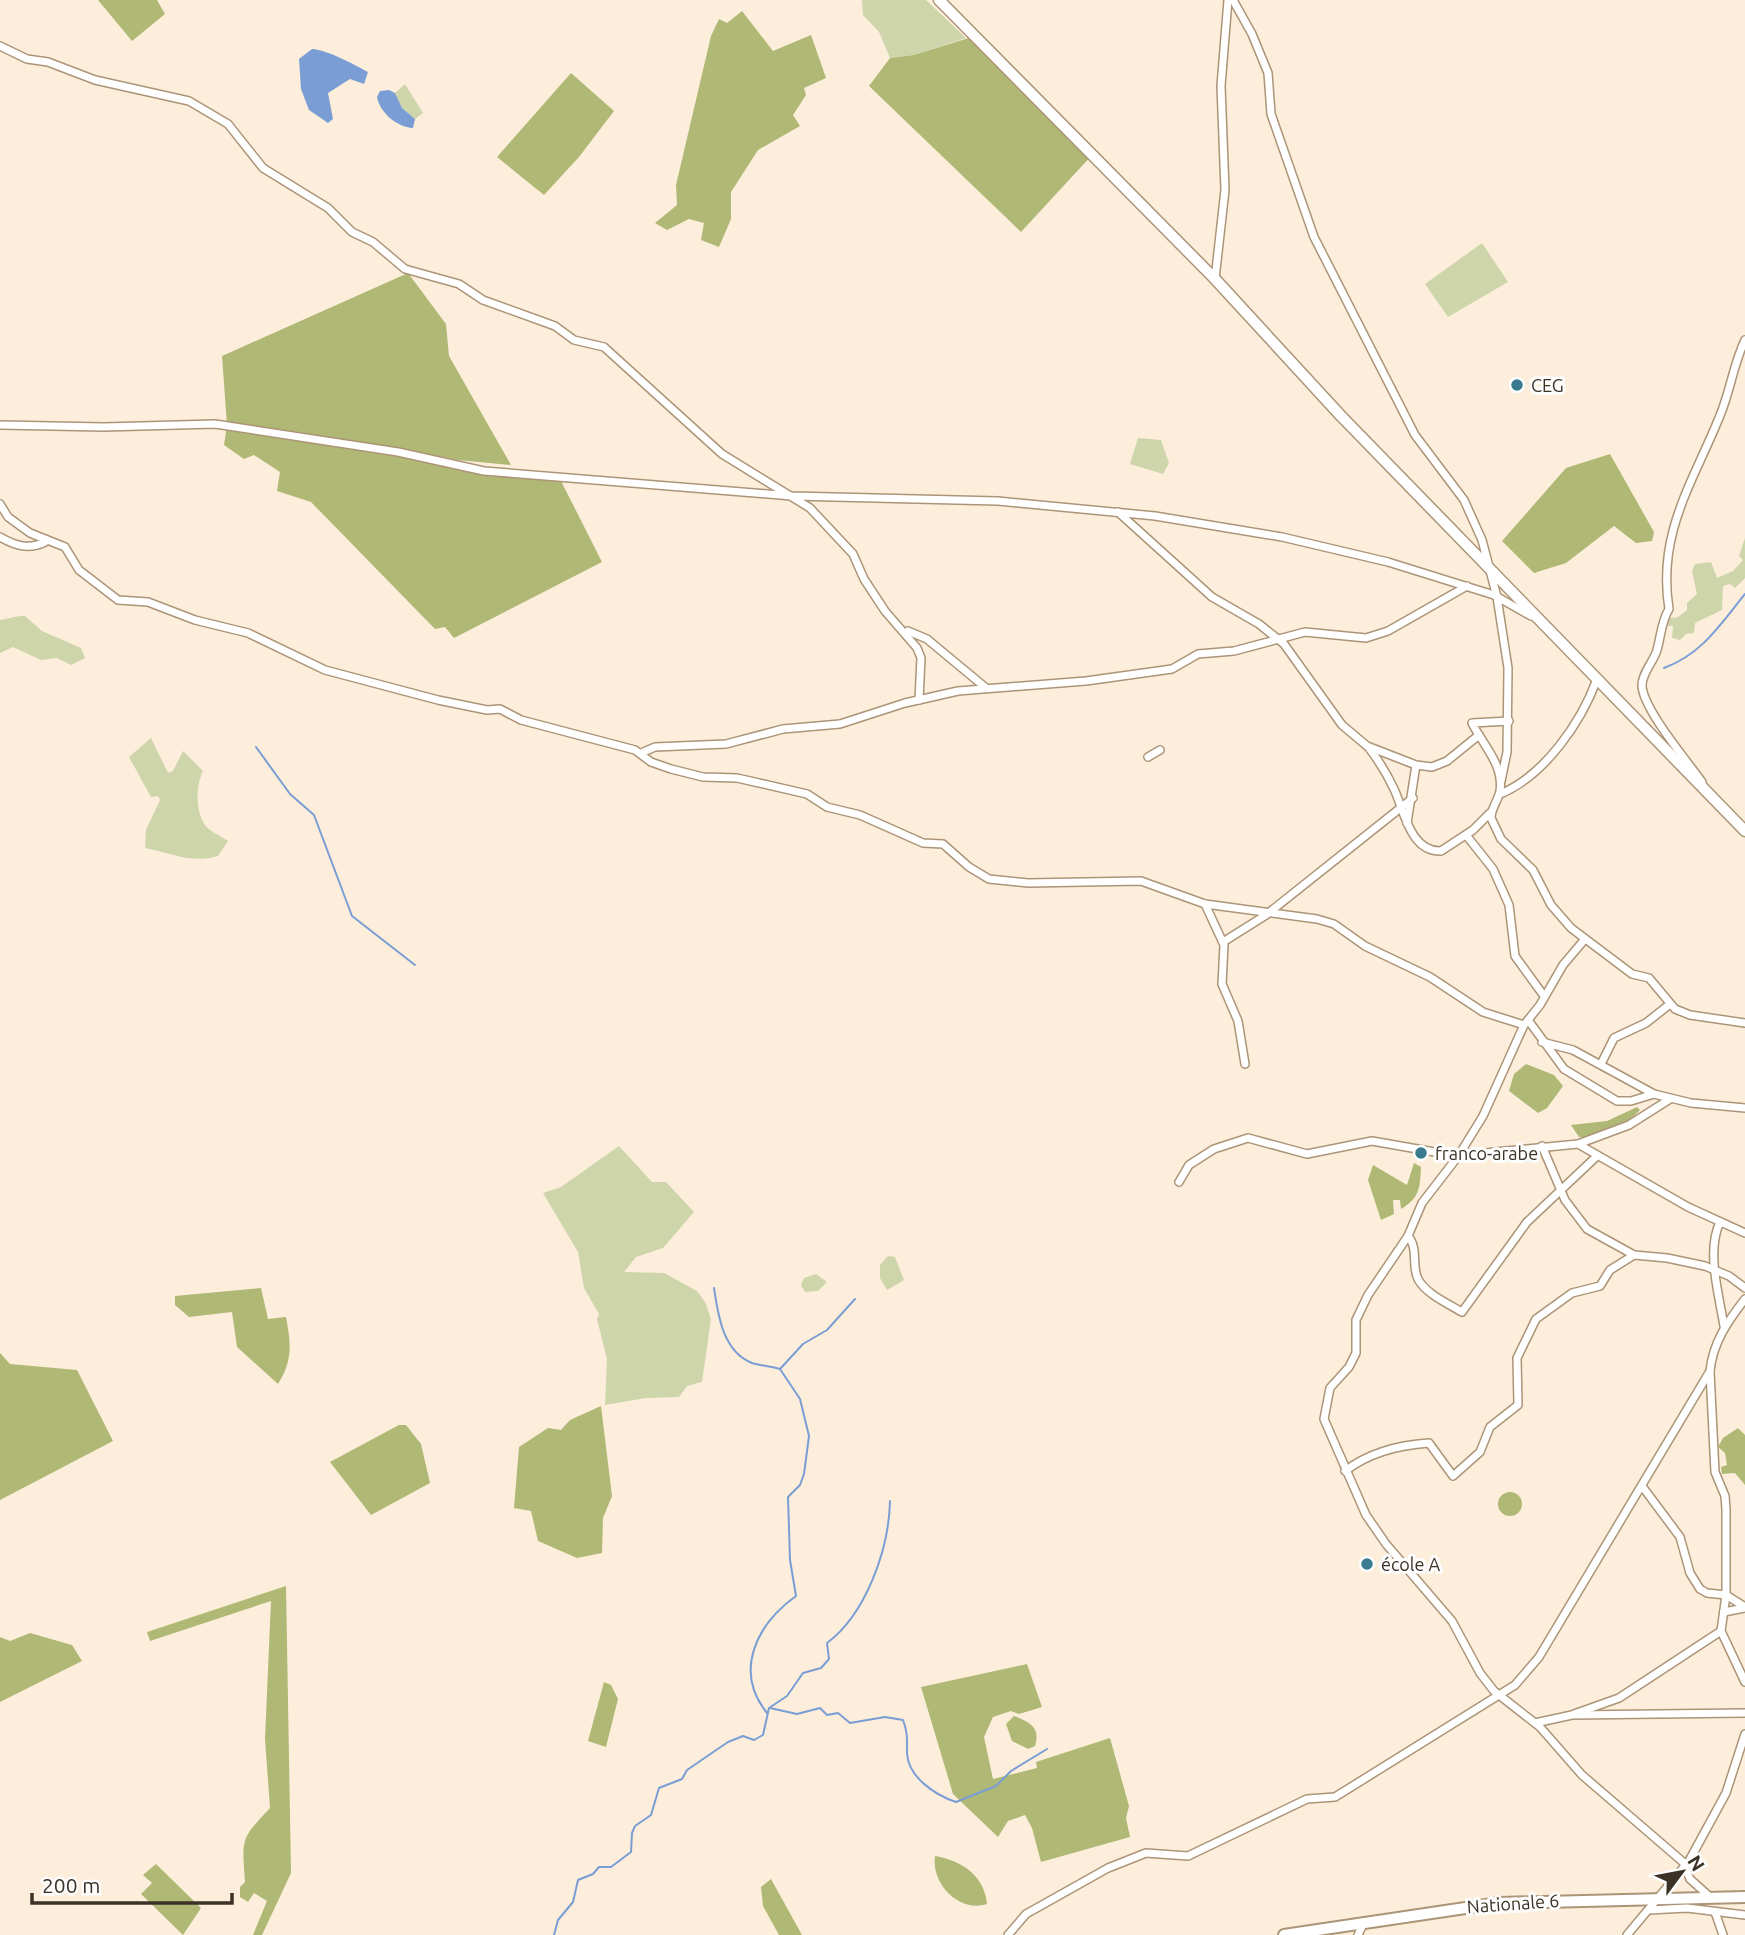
<svg xmlns="http://www.w3.org/2000/svg" width="1745" height="1935" font-family="Ubuntu,sans-serif">
<style>
.green{fill:#ced5ab}
.forest{fill:#afb874}
.water{fill:#799dd4}
.lines{fill:none;stroke-linecap:round;stroke-linejoin:round}
.stream{stroke:#799dd4;stroke-width:2}
.street-casing{stroke:#ac9477;stroke-width:10}
.secondary-casing{stroke:#ac9477;stroke-width:13}
.primary-casing{stroke:#ac9477;stroke-width:14}
.street{stroke:#fff;stroke-width:7}
.secondary{stroke:#fff;stroke-width:10}
.primary{stroke:#fff;stroke-width:10}
.poi-dot{fill:#3b7b8f;stroke:#fdfdfd;stroke-width:2.5}
.labels{text-anchor:middle;dominant-baseline:central;stroke-width:6;stroke-linejoin:round;paint-order:stroke}
.poi-label{font-size:18px;fill:#3b3125;stroke:#fdfdfd;text-anchor:start}
.street-label{font-size:18px;fill:#3b3125;stroke:#fdfdfd}
</style>
<rect width="100%" height="100%" fill="#fdeedb"/>
<!-- green -->
<g class="green">
<polygon points="862,0 926,0 966,38 914,55 890,58 879,32 863,15"/>
<polygon points="405,84 423,113 415,119 402,108 395,93"/>
<polygon points="1482,243 1508,282 1448,317 1425,284"/>
<polygon points="1138,438 1161,440 1169,463 1163,474 1130,464"/>
<polygon points="1745,538 1745,578 1735,588 1730,584 1723,586 1722,610 1695,623 1694,633 1686,634 1680,640 1672,638 1673,626 1666,626 1665,619 1678,617 1687,610 1687,603 1697,594 1692,571 1695,564 1711,562 1717,578 1733,571 1743,560 1739,556"/>
<polygon points="20,616 25,616 42,631 81,648 85,658 71,665 57,658 41,660 13,647 0,653 0,620"/>
<path d="M151,738L168,773L173,771L183,751L203,771C196,786 195,810 205,825C210,832 221,836 228,841L218,856C192,864 171,853 145,848L146,830L160,800L158,796L151,797L129,757Z"/>
<polygon points="619,1146 652,1182 666,1182 694,1212 663,1248 636,1257 624,1272 664,1273 697,1291 705,1302 711,1319 702,1382 687,1386 679,1397 646,1398 605,1405 607,1359 597,1319 599,1314 584,1288 578,1252 543,1193 561,1187"/>
<polygon points="888,1256 895,1257 904,1280 887,1290 880,1278 880,1265"/>
<polygon points="816,1274 827,1282 818,1291 805,1292 801,1285 804,1278"/>
</g>
<!-- forest -->
<g class="forest">
<polygon points="98,0 157,0 165,14 132,41"/>
<polygon points="742,11 773,51 811,35 826,78 804,88 806,95 793,115 800,126 758,150 731,192 731,219 719,247 701,240 704,223 689,219 667,230 655,223 677,205 676,185 711,36 719,19 727,23"/>
<polygon points="975,36 1093,154 1021,232 869,86 890,58 914,55"/>
<polygon points="571,73 614,111 579,157 544,195 497,157"/>
<polygon points="408,273 446,324 449,356 511,465 458,460 397,448 459,466 558,475 602,562 454,638 445,627 435,629 311,502 277,491 280,472 254,455 244,459 224,445 227,425 222,356"/>
<polygon points="1610,454 1654,532 1652,541 1636,543 1614,526 1566,563 1534,573 1502,541 1566,468"/>
<polygon points="1526,1064 1554,1075 1563,1086 1547,1108 1538,1113 1509,1091 1514,1074"/>
<path d="M1637,1107L1640,1110C1626,1125 1601,1140 1579,1137L1571,1125L1607,1121Z"/>
<path d="M1414,1163L1421,1167C1420,1187 1420,1198 1401,1209L1400,1200H1393L1394,1214L1381,1220L1368,1180L1373,1165L1407,1185Z"/>
<path d="M261,1288L268,1319L286,1317C291,1344 293,1360 278,1384L237,1347L232,1312L189,1317L175,1305V1296Z"/>
<polygon points="0,1353 10,1364 77,1370 113,1441 0,1500"/>
<polygon points="601,1406 612,1496 603,1518 602,1553 577,1558 538,1541 531,1511 514,1508 519,1447 548,1428 561,1430 570,1420"/>
<polygon points="399,1425 406,1425 421,1444 430,1483 371,1515 330,1462"/>
<polygon points="1738,1428 1745,1435 1745,1485 1735,1473 1722,1474 1721,1467 1727,1465 1725,1453 1718,1447 1723,1438"/>
<circle cx="1510" cy="1504" r="12"/>
<path d="M286,1586L291,1873L262,1935H253L267,1901L254,1893L248,1902L240,1897V1887L245,1882C242,1838 240,1840 270,1808L265,1739L271,1601L150,1641L147,1632Z"/>
<polygon points="30,1633 72,1645 82,1661 0,1702 0,1637 10,1641"/>
<polygon points="1027,1664 1042,1707 1019,1714 1011,1711 993,1717 984,1737 993,1779 1037,1768 1036,1762 1110,1738 1129,1806 1126,1818 1130,1837 1041,1862 1032,1828 1025,1815 1008,1821 998,1837 953,1794 921,1687"/>
<polygon points="604,1682 611,1685 618,1699 606,1747 588,1741"/>
<path d="M1014,1716C1029,1722 1041,1727 1035,1746L1028,1749L1012,1741L1006,1724Z"/>
<path d="M935,1856C962,1861 984,1875 987,1904C959,1913 931,1884 935,1856Z"/>
<polygon points="156,1864 201,1908 183,1935 141,1894 152,1883 143,1875"/>
<polygon points="771,1879 802,1935 779,1935 763,1906 761,1887"/>
</g>
<!-- water -->
<g class="water">
<path d="M312,49C328,50 353,64 368,72L364,84L350,79L328,93L333,119L328,123L309,110L301,89L299,59Z"/>
<path d="M389,90L395,93L402,108L415,119L413,128C397,127 380,113 377,97L380,91Z"/>
</g>
<g class="lines">
<!-- stream -->
<g class="stream">
<path d="M1664,668C1702,654 1720,625 1745,594"/>
<polyline points="256,747 290,794 314,815 352,916 415,965"/>
<path d="M714,1288C718,1315 723,1352 752,1363C761,1366 771,1366 780,1369"/>
<path d="M770,1708L797,1714L820,1708L827,1715L838,1713L850,1723L885,1717L903,1720C908,1733 907,1740 907,1753C908,1777 935,1795 956,1802L996,1786L1011,1771L1047,1749"/>
<path d="M767,1713C733,1671 757,1624 796,1596L790,1560L788,1497L800,1485L804,1474L809,1436L800,1399L780,1369L803,1344L827,1330L855,1299"/>
<path d="M554,1935L558,1920L573,1902L578,1880L593,1874L599,1867H611L631,1852L632,1833L635,1826L651,1815L659,1788L682,1779L687,1770L728,1742L743,1736L754,1740L763,1735L769,1708L787,1696L803,1673L821,1668L829,1659L827,1643C866,1614 889,1549 890,1501"/>
</g>
<!-- street casing -->
<g class="street-casing">
<g id="street">
<polyline points="1233,0 1252,34 1268,73 1271,114 1314,237 1415,435 1464,500 1482,540 1497,597 1508,668 1507,752 1501,781"/>
<polyline points="0,46 27,59 48,62 95,80 189,101 228,124 263,168 328,208 352,232 373,242 405,269 459,284 483,300 555,326 574,340 604,347 722,454 810,508 853,554 864,579 885,611 917,648 921,658 919,700"/>
<polyline points="1215,279 1225,190 1221,86 1228,0"/>
<polyline points="0,425 104,427 215,424 398,452 484,471 792,496 998,501 1155,516 1282,537 1388,562 1494,595 1531,616"/>
<polyline points="0,504 8,517 30,533 65,547 79,570 118,600 148,602 195,620 248,633 325,670 438,700 487,710 500,709 521,720 635,750 651,762 671,769 703,777 737,778 807,794 827,807 860,815 923,843 943,844 969,867 989,879 1028,883 1141,881 1205,904 1317,919 1334,924 1365,946 1430,977 1483,1012 1524,1025"/>
<polyline points="1118,512 1212,597 1259,624 1284,644 1342,725 1367,746 1416,765 1432,767 1447,761 1479,735"/>
<path d="M0,537C16,546 29,550 45,542"/>
<polyline points="908,631 927,639 986,688"/>
<path d="M1509,721L1472,723C1483,745 1504,765 1500,791C1498,801 1491,808 1491,818L1501,839L1533,870L1551,905L1571,928L1632,974L1649,978L1675,1009L1690,1015L1745,1023"/>
<path d="M1369,748C1379,761 1387,774 1394,789C1404,810 1410,852 1441,851L1473,830L1490,813"/>
<polyline points="641,753 655,747 726,744 783,729 840,724 905,703 958,691 1086,681 1172,669 1198,654 1234,651 1305,632 1366,638 1388,631 1467,586"/>
<polyline points="1148,757 1160,750"/>
<path d="M1702,782C1688,762 1642,708 1642,685C1642,673 1654,661 1657,650C1661,636 1661,622 1669,609C1657,534 1692,484 1719,418C1730,393 1733,365 1745,340"/>
<path d="M1500,794C1544,776 1581,723 1597,679"/>
<polyline points="1407,823 1416,765"/>
<polyline points="1466,835 1493,869 1509,905 1515,956 1544,996"/>
<polyline points="1205,904 1224,945 1222,984 1238,1021 1245,1064"/>
<polyline points="1585,939 1563,965 1540,1005 1524,1025 1483,1116 1459,1155 1422,1203 1408,1236 1368,1295 1356,1320 1356,1353 1349,1367 1330,1388 1324,1419 1366,1515 1386,1544 1452,1621 1480,1673 1494,1691 1540,1727 1582,1775 1683,1862 1690,1879 1710,1897"/>
<polyline points="1223,942 1266,915 1413,798"/>
<polyline points="1528,1020 1564,1069 1617,1101 1631,1101 1654,1094 1691,1103 1745,1108"/>
<polyline points="1542,1042 1573,1050 1654,1094"/>
<polyline points="1601,1064 1614,1038 1646,1023 1670,1004"/>
<polyline points="1578,1144 1688,1207 1745,1233"/>
<polyline points="1542,1146 1565,1200 1587,1229 1634,1255 1667,1258 1705,1266 1729,1276 1745,1288"/>
<polyline points="1179,1182 1189,1165 1214,1149 1248,1138 1307,1154 1372,1141 1446,1154 1485,1153 1578,1144 1629,1125 1670,1099"/>
<path d="M1720,1222C1706,1251 1719,1295 1724,1326"/>
<path d="M1408,1236C1419,1249 1411,1265 1418,1279C1426,1294 1447,1303 1462,1312L1527,1222L1597,1156"/>
<polyline points="1710,1372 1715,1472 1725,1496 1726,1509 1726,1595 1721,1631 1745,1682"/>
<path d="M1345,1471C1370,1452 1398,1445 1429,1443L1453,1476L1480,1452L1490,1427L1518,1405L1517,1358L1536,1319L1572,1293L1600,1286L1610,1270L1634,1255"/>
<polyline points="1642,1486 1680,1537 1690,1573 1700,1589 1707,1593 1726,1595 1745,1607"/>
<polyline points="1724,1612 1745,1608"/>
<polyline points="1574,1714 1619,1698 1721,1631"/>
<polyline points="1535,1723 1572,1715 1745,1713"/>
<polyline points="1649,1910 1687,1908 1745,1915"/>
<polyline points="1715,1912 1723,1935"/>
<path d="M1008,1935L1026,1914L1108,1868L1146,1853L1188,1856L1307,1799L1335,1797L1515,1685L1539,1657L1710,1371C1713,1342 1728,1321 1745,1299"/>
<polyline points="1358,1935 1364,1922"/>
<polyline points="1627,1935 1689,1861 1726,1793 1745,1734"/>
</g>
</g>
<!-- secondary casing -->
<g class="secondary-casing">
<polyline id="secondary" points="939,0 1215,279 1341,416 1745,831"/>
</g>
<!-- primary casing -->
<g class="primary-casing">
<polyline id="primary" points="1284,1935 1499,1903 1745,1897"/>
</g>
<!-- street -->
<use href="#street" class="street"/>
<!-- secondary -->
<use href="#secondary" class="secondary"/>
<!-- primary -->
<use href="#primary" class="primary"/>
</g>
<!-- markers -->
<g class="poi-dot">
<circle cx="1517" cy="385" r="7"/>
<circle cx="1421" cy="1153" r="7"/>
<circle cx="1367" cy="1564" r="7"/>
</g>
<g class="labels">
<!-- poi labels -->
<g class="poi-label">
<text x="1531" y="385">CEG</text>
<text x="1435" y="1153">franco-arabe</text>
<text x="1381" y="1564">école A</text>
</g>
<!-- street labels -->
<g class="street-label">
<text transform="translate(1513 1903) rotate(-4)">Nationale 6</text>
</g>
</g>
<!-- north arrow -->
<g transform="translate(1682 1872) rotate(58)" stroke="#fdfdfd" stroke-width="5" paint-order="stroke">
<path d="M0-5L12 26L0 18L-12 26Z" fill="#3b3125"/>
<text y="-10" font-size="19" font-weight="bold" text-anchor="middle" fill="#3b3125">N</text>
</g>
<!-- scale -->
<path d="M32 1893v10h200v-10" fill="none" stroke="#3b3125" stroke-width="3.5"/>
<text x="42" y="1893" font-size="21" fill="#3b3125" stroke="#fdfdfd" stroke-width="5" paint-order="stroke">200 m</text>
</svg>
